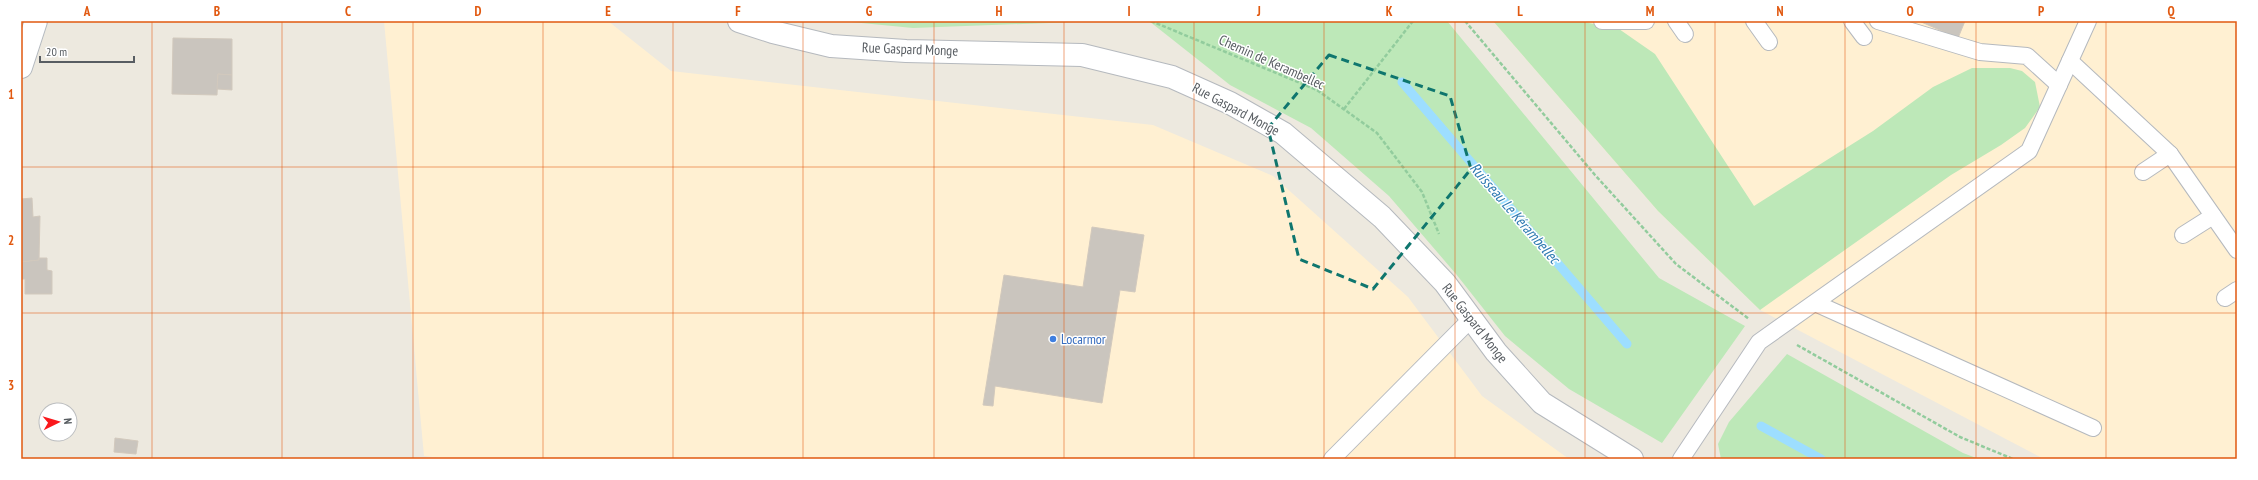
<svg xmlns="http://www.w3.org/2000/svg" width="2258" height="480" font-family="'PT Sans Narrow',sans-serif">
<style>
.commercial{fill:#fff0d2}
.green{fill:#bde8b8}
.lines{fill:none;stroke-linecap:round;stroke-linejoin:round}
.stream{stroke:#9ddeff;stroke-width:9}
.building{fill:#cac5be;stroke:#d2c9bd}
.lane-casing{stroke:#b5b9be;stroke-width:18}
.street-casing{stroke:#b5b9be;stroke-width:24}
.secondary-casing{stroke:#b5bac0;stroke-width:24}
.path{stroke:#92cc9d;stroke-width:2.5;stroke-dasharray:4 2;stroke-linecap:butt}
.lane{stroke:#fff;stroke-width:16}
.street{stroke:#fff;stroke-width:22}
.secondary{stroke:#fff;stroke-width:22}
.marked{fill:none;stroke:#0f766e;stroke-width:3;stroke-dasharray:8 5;stroke-linejoin:round}
.grid{fill:none;stroke:#e15910;stroke-width:1;stroke-opacity:0.55}
.shop-dot{fill:#3f7fe0;stroke:#fff;stroke-width:1.5}
.labels{text-anchor:middle;dominant-baseline:central;stroke-width:3;stroke-linejoin:round;paint-order:stroke}
.street-label{font-size:14px;fill:#585d62;stroke:#fff}
.shop-label{font-size:14px;fill:#366cbe;stroke:#fff;text-anchor:start}
.water-label{font-size:15px;font-style:italic;fill:#2f7bb2;stroke:#fff}
.neatline{fill:none;stroke:#e15910;stroke-width:1.5}
.grid-label{font-size:13px;text-anchor:middle;font-weight:bold;fill:#e15910}
</style>
<rect width="100%" height="100%" fill="#ede9df"/>
<!-- commercial -->
<g class="commercial">
<polygon points="384,21 608,21 671,71 1153,125 1273,176 1408,297 1482,396 1569,459 450,459 424,456"/>
<polygon points="1493,21 2237,21 2237,459 2044,459 1760,310 1658,211"/>
</g>
<!-- green -->
<g class="green">
<polygon points="841,21 1102,21 913,28"/>
<polygon points="1149,21 1447,21 1659,278 1745,326 1662,443 1569,389 1505,336 1456,274 1389,196 1311,128 1230,85"/>
<polygon points="1493,21 1579,21 1619,29 1655,54 1754,206 1873,131 1933,87 1972,68 2010,68 2022,71 2035,82 2040,107 2025,128 2001,145 1951,175 1760,310 1658,211"/>
<polygon points="1787,354 1963,453 1979,459 1721,459 1718,444 1729,422"/>
</g>
<g class="lines">
<!-- stream -->
<g class="stream">
<polyline points="1402,82 1627,344"/>
<polyline points="1761,426 1821,459"/>
</g>
</g>
<!-- building -->
<g class="building">
<polygon points="1919,21 1965,21 1958,38"/>
<polygon points="173,38 232,39 232,75 218,74 217,95 172,94"/>
<polygon points="218,74 232,75 232,90 217,89"/>
<polygon points="32,198 33,217 40,216 39,260 21,262 21,199"/>
<polygon points="1092,227 1144,235 1135,292 1120,290 1102,403 995,386 993,406 983,405 1004,275 1083,287"/>
<polygon points="39,258 47,258 47,270 52,271 52,294 25,294 25,279 21,279 21,262 39,260"/>
<polygon points="115,438 138,441 136,454 114,452"/>
</g>
<g class="lines">
<!-- lane casing -->
<g class="lane-casing">
<g id="lane">
<polyline points="1602,21 1646,21"/>
<polyline points="1676,21 1685,34"/>
<polyline points="1754,21 1769,42"/>
<polyline points="1852,21 1864,37"/>
<polyline points="1878,21 1980,52 2027,56 2059,85"/>
<polyline points="2070,61 2170,154 2237,250"/>
<polyline points="2143,172 2170,154"/>
<polyline points="2183,235 2213,216"/>
<polyline points="2225,298 2237,290"/>
<polyline points="1815,303 2093,428"/>
<polyline points="1332,459 1471,319"/>
<polyline points="1681,459 1759,342 2029,151 2088,21"/>
</g>
</g>
<!-- street casing -->
<g class="street-casing">
<polyline id="street" points="739,21 773,32 831,46 906,51 1082,55 1172,77 1230,103 1283,133 1382,217 1445,283 1496,352 1542,403 1632,459"/>
</g>
<!-- secondary casing -->
<g class="secondary-casing">
<polyline id="secondary" points="21,67 36,21"/>
</g>
<!-- path -->
<g class="path">
<polyline points="1151,21 1317,90 1377,133 1422,192 1439,234"/>
<polyline points="1465,21 1595,175 1676,264 1749,319"/>
<polyline points="1344,109 1413,21"/>
<polyline points="1797,345 1960,437 2013,459"/>
</g>
<!-- lane -->
<use href="#lane" class="lane"/>
<!-- street -->
<use href="#street" class="street"/>
<!-- secondary -->
<use href="#secondary" class="secondary"/>
</g>
<!-- marked area -->
<path class="marked" d="M1329,55L1450,96L1471,169L1373,289L1299,259L1268,128Z"/>
<!-- grid -->
<path class="grid" d="M152,21V459M282,21V459M413,21V459M543,21V459M673,21V459M803,21V459M934,21V459M1064,21V459M1194,21V459M1324,21V459M1455,21V459M1585,21V459M1715,21V459M1845,21V459M1976,21V459M2106,21V459M21,167H2237M21,313H2237"/>
<!-- markers -->
<circle class="shop-dot" cx="1053" cy="339" r="4"/>
<g class="labels">
<!-- street labels -->
<g class="street-label">
<text transform="translate(910 49) rotate(2)">Rue Gaspard Monge</text>
<text transform="translate(1272 62) rotate(24)">Chemin de Kerambellec</text>
<text transform="translate(1236 109) rotate(28)">Rue Gaspard Monge</text>
<text transform="translate(1475 323) rotate(52)">Rue Gaspard Monge</text>
</g>
<!-- shop labels -->
<g class="shop-label">
<text x="1061" y="339">Locarmor</text>
</g>
<!-- water labels -->
<g class="water-label">
<text transform="translate(1515 213) rotate(49)">Ruisseau Le Kérambellec</text>
</g>
</g>
<!-- border -->
<rect width="2258" height="480" fill="none" stroke="#ffffff" stroke-width="44"/>
<!-- north arrow -->
<g transform="translate(58 422) rotate(85)"><circle r="19" fill="#ffffff" stroke="#bcbec0"/>
<path d="M0-3L7 15L0 10L-7 15Z" fill="#fa181c"/>
<text y="-6" font-size="11" font-weight="bold" text-anchor="middle" fill="#585d62">N</text>
</g>
<!-- scale -->
<path d="M40 56v6h94v-6" fill="none" stroke="#585d62" stroke-width="2"/>
<text x="46" y="56" font-size="12" fill="#585d62" stroke="#ffffff" stroke-width="3" paint-order="stroke">20 m</text>
<rect x="22" y="22" width="2214" height="436" class="neatline"/>
<g class="grid-label">
<text x="87" y="16">A</text>
<text x="217" y="16">B</text>
<text x="348" y="16">C</text>
<text x="478" y="16">D</text>
<text x="608" y="16">E</text>
<text x="738" y="16">F</text>
<text x="869" y="16">G</text>
<text x="999" y="16">H</text>
<text x="1129" y="16">I</text>
<text x="1259" y="16">J</text>
<text x="1389" y="16">K</text>
<text x="1520" y="16">L</text>
<text x="1650" y="16">M</text>
<text x="1780" y="16">N</text>
<text x="1910" y="16">O</text>
<text x="2041" y="16">P</text>
<text x="2171" y="16">Q</text>
<text x="11" y="99">1</text>
<text x="11" y="245">2</text>
<text x="11" y="390">3</text>
</g>
</svg>
